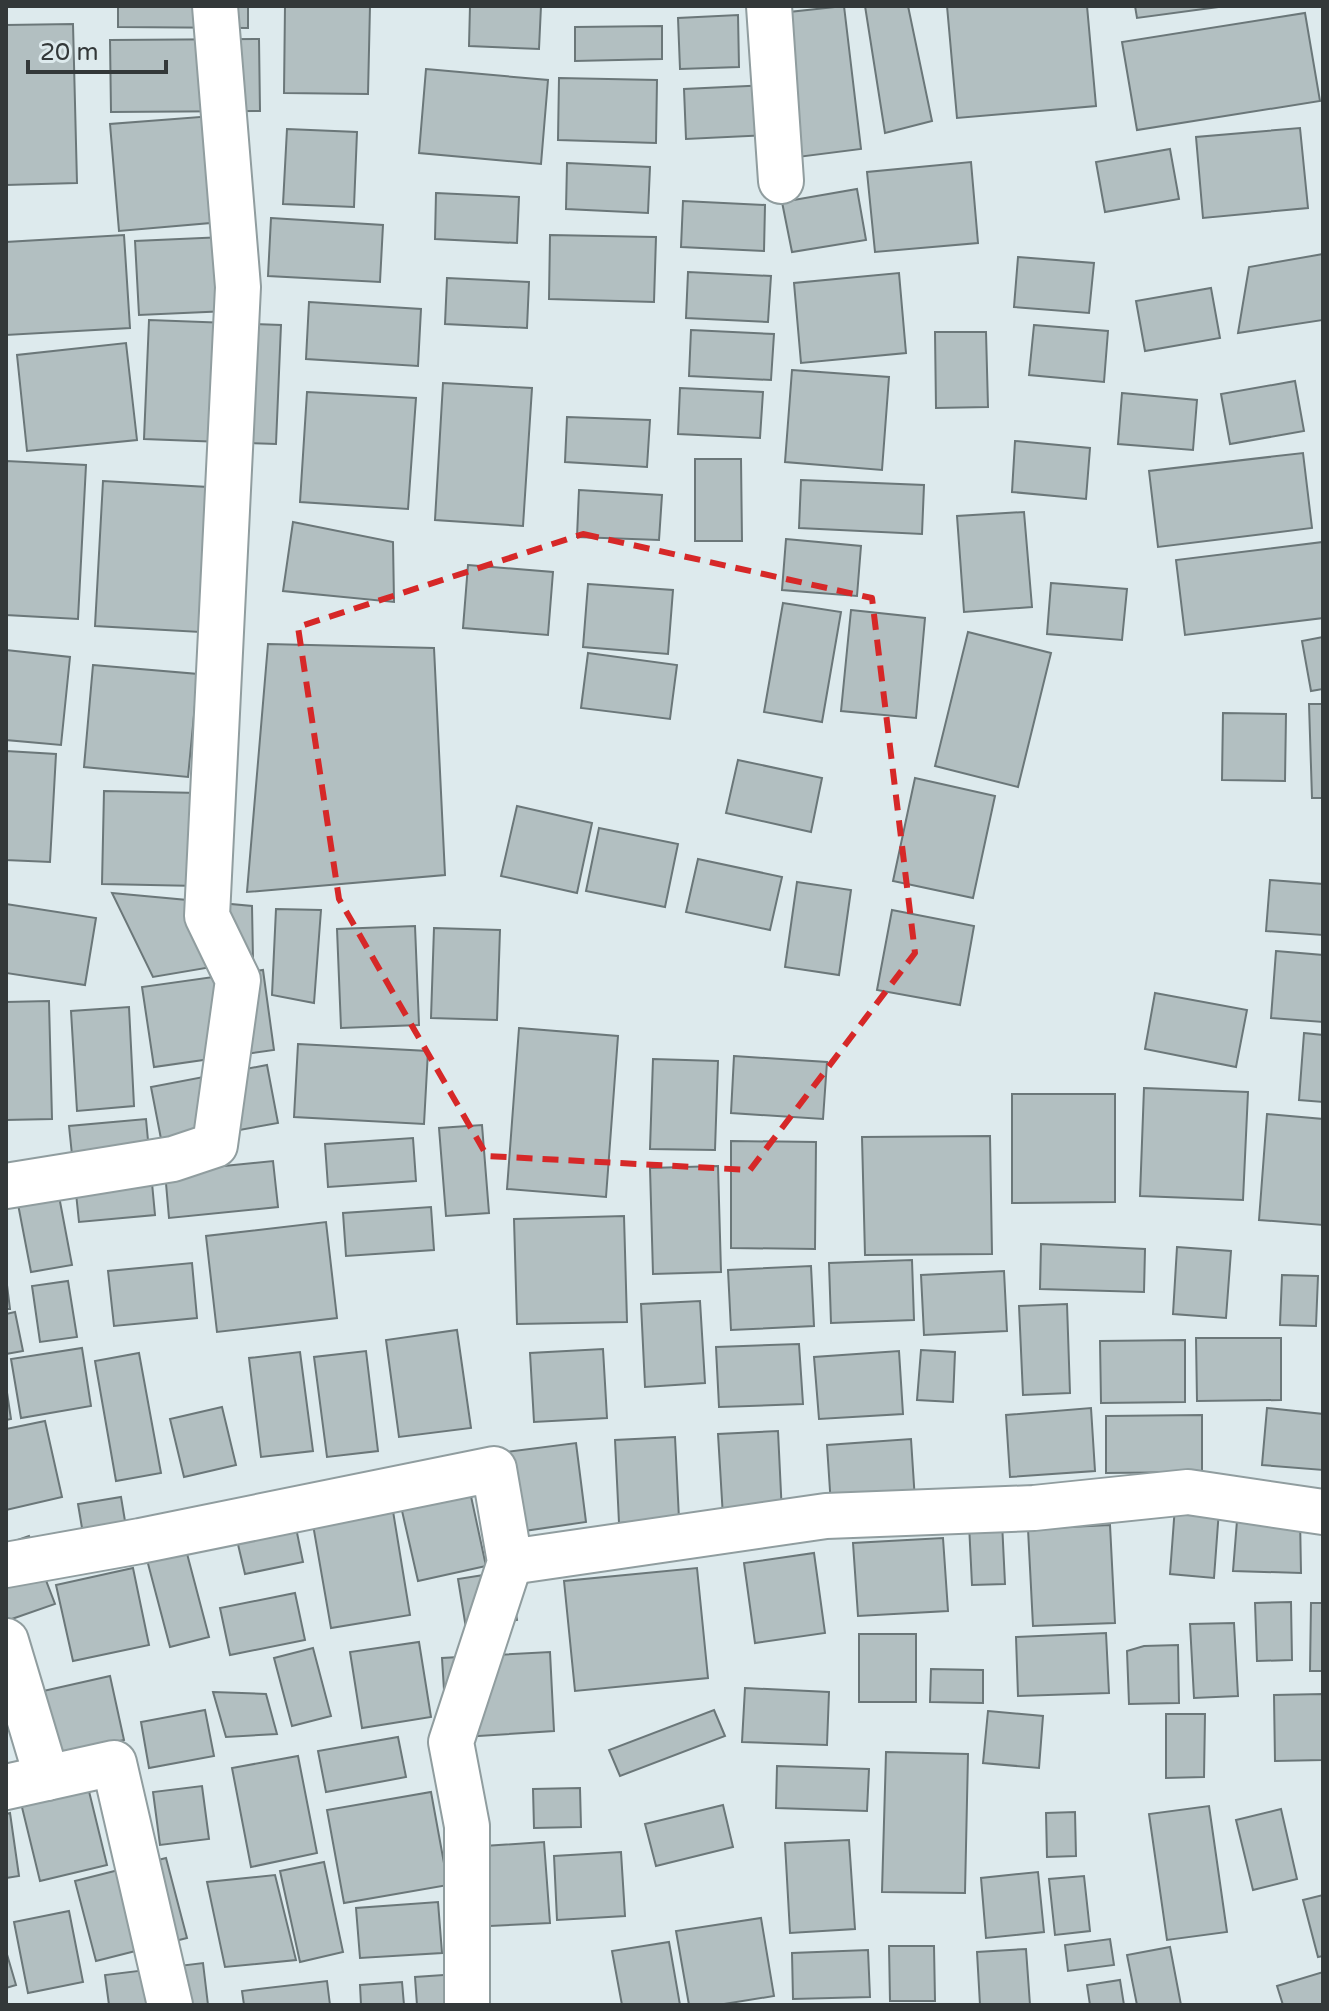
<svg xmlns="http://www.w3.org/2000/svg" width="1329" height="2011" font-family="'Varela Round',sans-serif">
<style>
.building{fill:#b2bfc1;stroke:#6b7779;stroke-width:2}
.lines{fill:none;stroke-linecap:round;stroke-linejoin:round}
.minor-casing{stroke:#909d9f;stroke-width:48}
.minor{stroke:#fff;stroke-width:44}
.marked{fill:none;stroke:#d62828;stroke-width:6;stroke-dasharray:16 10;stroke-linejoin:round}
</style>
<rect width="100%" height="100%" fill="#ddeaed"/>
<!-- building -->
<g class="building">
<polygon points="118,6 248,6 248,28 118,27"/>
<polygon points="285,6 370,6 368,94 284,93"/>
<polygon points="470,6 541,6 539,49 469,46"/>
<polygon points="844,6 861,149 798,157 780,13"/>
<polygon points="865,6 908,6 932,121 885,133"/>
<polygon points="947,6 1087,6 1096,106 957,118"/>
<polygon points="1135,6 1226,6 1137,18"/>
<polygon points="1305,13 1320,101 1137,130 1122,42"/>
<polygon points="738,15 739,67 680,69 678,18"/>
<polygon points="73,24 77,183 6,185 6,25"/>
<polygon points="662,26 662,59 575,61 575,27"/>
<polygon points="259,39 260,111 111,112 110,40"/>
<polygon points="426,69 548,80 541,164 419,153"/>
<polygon points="559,78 657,80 656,143 558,140"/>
<polygon points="769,85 772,135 686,139 684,89"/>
<polygon points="213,116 222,222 119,231 110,124"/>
<polygon points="1300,128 1308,208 1203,218 1196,137"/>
<polygon points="287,129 357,132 354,207 283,204"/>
<polygon points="1170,149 1179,199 1105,212 1096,162"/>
<polygon points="971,162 978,243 875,252 867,172"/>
<polygon points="567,163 650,167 648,213 566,209"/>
<polygon points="857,189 866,240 792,252 782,202"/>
<polygon points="436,193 519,197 517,243 435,239"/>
<polygon points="683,201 765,205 764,251 681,247"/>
<polygon points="271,218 383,225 380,282 268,276"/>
<polygon points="124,235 130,328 6,335 6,242"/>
<polygon points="550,235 656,237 654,302 549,299"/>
<polygon points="224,237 228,311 139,315 135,241"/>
<polygon points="1323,254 1323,320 1238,333 1249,267"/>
<polygon points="1018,257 1094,263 1089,313 1014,307"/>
<polygon points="688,272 771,276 768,322 686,318"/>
<polygon points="899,273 906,353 801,363 794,283"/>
<polygon points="447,278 529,282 527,328 445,324"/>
<polygon points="1211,288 1220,338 1145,351 1136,301"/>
<polygon points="309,302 421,309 418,366 306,359"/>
<polygon points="149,320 281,325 276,444 144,439"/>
<polygon points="1034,325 1108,331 1104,382 1029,375"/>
<polygon points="691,330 774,334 771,380 689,376"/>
<polygon points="935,332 986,332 988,407 936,408"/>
<polygon points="126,343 137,440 27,451 17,355"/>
<polygon points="792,370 889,377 882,470 785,462"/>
<polygon points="1295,381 1304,431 1230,444 1221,394"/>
<polygon points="443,383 532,388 523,526 435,520"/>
<polygon points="680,388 763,392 760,438 678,434"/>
<polygon points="307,392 416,398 408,509 300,502"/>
<polygon points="1122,393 1197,400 1193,450 1118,444"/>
<polygon points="567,417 650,420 647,467 565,462"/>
<polygon points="1015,441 1090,448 1086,499 1012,492"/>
<polygon points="1303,453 1312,528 1158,547 1149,471"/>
<polygon points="695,459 741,459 742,541 695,541"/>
<polygon points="6,461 86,465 78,619 6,615"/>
<polygon points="801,480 924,485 922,534 799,528"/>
<polygon points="103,481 208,487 200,632 95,626"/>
<polygon points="579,490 662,495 659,540 577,537"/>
<polygon points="1024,512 1032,607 964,612 957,516"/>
<polygon points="293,522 393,542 394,602 283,591"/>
<polygon points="786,539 861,546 857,596 782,590"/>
<polygon points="1323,542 1323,618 1185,635 1176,560"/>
<polygon points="468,565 553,572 548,635 463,628"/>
<polygon points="1051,583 1127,589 1122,640 1047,634"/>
<polygon points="588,584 673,590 668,654 583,647"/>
<polygon points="783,603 841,612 822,722 764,712"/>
<polygon points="851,610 925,618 916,718 841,711"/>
<polygon points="968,632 1051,653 1018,787 935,766"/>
<polygon points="1323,637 1323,689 1311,691 1302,641"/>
<polygon points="268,644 434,648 445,875 247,892"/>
<polygon points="6,650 70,657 61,745 6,740"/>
<polygon points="588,653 677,665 670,719 581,708"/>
<polygon points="93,665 198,674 188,777 84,767"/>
<polygon points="1309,704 1323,704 1323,798 1312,798"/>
<polygon points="1223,713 1286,714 1285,781 1222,780"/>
<polygon points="6,751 56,754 50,862 6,860"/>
<polygon points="738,760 822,778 811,832 726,813"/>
<polygon points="915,778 995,796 973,898 893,881"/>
<polygon points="104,791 200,793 198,886 102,884"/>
<polygon points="517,806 592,823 577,893 501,876"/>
<polygon points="599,828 678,844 665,907 586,891"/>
<polygon points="698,859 782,877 770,930 686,912"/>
<polygon points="1270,880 1323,884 1323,935 1266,931"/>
<polygon points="797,882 851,890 839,975 785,967"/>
<polygon points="112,893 252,906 253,960 153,977"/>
<polygon points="6,904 96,918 85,985 6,973"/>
<polygon points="276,909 321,910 314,1003 272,995"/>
<polygon points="892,910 974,926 960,1005 877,990"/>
<polygon points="415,926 419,1025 341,1028 337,929"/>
<polygon points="434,928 500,930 497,1020 431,1018"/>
<polygon points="1276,951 1323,955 1323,1022 1271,1018"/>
<polygon points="263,970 274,1050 154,1067 142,987"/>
<polygon points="1155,993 1247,1010 1236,1067 1145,1049"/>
<polygon points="49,1001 52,1119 6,1120 6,1002"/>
<polygon points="129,1007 134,1106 77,1111 71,1011"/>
<polygon points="519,1028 618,1036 606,1197 507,1189"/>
<polygon points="1304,1033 1323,1035 1323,1102 1299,1100"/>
<polygon points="298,1044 428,1051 424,1124 294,1117"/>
<polygon points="734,1056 827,1062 823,1119 731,1113"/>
<polygon points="653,1059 718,1061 715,1150 650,1149"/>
<polygon points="267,1065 278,1123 162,1144 151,1087"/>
<polygon points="1144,1088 1248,1092 1243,1200 1140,1196"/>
<polygon points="1012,1094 1115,1094 1115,1202 1012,1203"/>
<polygon points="1267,1114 1323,1119 1323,1225 1259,1220"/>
<polygon points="146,1119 155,1215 79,1222 69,1126"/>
<polygon points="482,1125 489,1213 446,1216 439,1128"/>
<polygon points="990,1136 992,1254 865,1255 862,1137"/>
<polygon points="413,1138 416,1181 328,1187 325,1144"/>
<polygon points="731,1141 816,1142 815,1249 731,1248"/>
<polygon points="273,1161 278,1207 169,1218 165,1172"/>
<polygon points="718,1166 721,1272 653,1274 650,1168"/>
<polygon points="58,1191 72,1265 31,1272 17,1199"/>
<polygon points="431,1207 434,1250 346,1256 343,1213"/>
<polygon points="624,1216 627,1322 517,1324 514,1219"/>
<polygon points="326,1222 337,1318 217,1332 206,1236"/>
<polygon points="1041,1244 1145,1249 1144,1292 1040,1289"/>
<polygon points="1177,1247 1231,1251 1226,1318 1173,1314"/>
<polygon points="912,1260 914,1320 831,1323 829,1263"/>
<polygon points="192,1263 197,1318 114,1326 108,1271"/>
<polygon points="811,1266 814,1326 731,1330 728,1270"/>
<polygon points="1004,1271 1007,1331 924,1335 921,1275"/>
<polygon points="1282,1275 1318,1276 1316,1326 1280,1325"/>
<polygon points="6,1277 10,1309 6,1309"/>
<polygon points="68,1281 77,1337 40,1342 32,1286"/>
<polygon points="700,1301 705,1383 645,1387 641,1304"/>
<polygon points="1067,1304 1070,1393 1023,1395 1019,1306"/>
<polygon points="15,1312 23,1351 6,1354 6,1314"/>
<polygon points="457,1330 471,1428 399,1437 386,1340"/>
<polygon points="1196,1338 1281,1338 1281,1400 1197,1401"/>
<polygon points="1185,1340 1185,1402 1101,1403 1100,1341"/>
<polygon points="799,1344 803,1404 719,1407 716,1347"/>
<polygon points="82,1348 91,1406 21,1418 11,1359"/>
<polygon points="603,1349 607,1418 534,1422 530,1353"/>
<polygon points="921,1350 955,1352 953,1402 917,1400"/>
<polygon points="366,1351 378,1451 327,1457 314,1357"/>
<polygon points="899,1351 903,1414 819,1419 814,1357"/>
<polygon points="300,1352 313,1451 261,1457 249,1358"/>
<polygon points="139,1353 161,1473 116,1481 95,1361"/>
<polygon points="6,1386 11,1419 6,1420"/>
<polygon points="222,1407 236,1465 184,1477 170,1419"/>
<polygon points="1091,1408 1095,1471 1010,1477 1006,1415"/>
<polygon points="1267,1408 1323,1414 1323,1470 1262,1465"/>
<polygon points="1202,1415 1202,1472 1106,1473 1106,1416"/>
<polygon points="45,1421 62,1497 6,1510 6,1429"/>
<polygon points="778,1431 782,1514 723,1517 718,1434"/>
<polygon points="675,1437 679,1519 619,1523 615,1440"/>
<polygon points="911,1439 915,1501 831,1506 827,1445"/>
<polygon points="576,1443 586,1522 517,1532 506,1452"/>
<polygon points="469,1487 486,1566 418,1581 400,1502"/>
<polygon points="121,1497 127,1533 84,1540 78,1504"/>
<polygon points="392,1505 410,1615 331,1628 312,1519"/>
<polygon points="1175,1506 1219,1510 1214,1578 1170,1574"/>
<polygon points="1238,1508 1300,1516 1301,1573 1233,1571"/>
<polygon points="1002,1522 1005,1584 972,1585 969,1524"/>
<polygon points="295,1523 303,1562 245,1574 236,1536"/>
<polygon points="1110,1525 1115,1623 1033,1626 1028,1529"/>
<polygon points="29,1536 55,1604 6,1621 6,1544"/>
<polygon points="943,1538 948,1611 858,1616 853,1543"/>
<polygon points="185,1546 209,1637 170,1647 146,1556"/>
<polygon points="814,1553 825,1633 755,1643 744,1563"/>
<polygon points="133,1568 149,1645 73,1661 56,1585"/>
<polygon points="697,1568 708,1678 575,1691 564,1581"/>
<polygon points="509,1571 517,1620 466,1628 458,1579"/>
<polygon points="295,1593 305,1640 230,1655 220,1608"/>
<polygon points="1291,1602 1292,1660 1257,1661 1255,1603"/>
<polygon points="1311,1603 1323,1603 1323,1671 1310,1671"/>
<polygon points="1234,1623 1238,1696 1194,1698 1190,1624"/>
<polygon points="1106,1633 1109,1693 1018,1696 1016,1637"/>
<rect x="859" y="1634" width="57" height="68"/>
<polygon points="419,1642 431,1717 362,1728 350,1652"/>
<polygon points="1178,1645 1179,1703 1129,1704 1127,1651 1144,1646"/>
<polygon points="313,1648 331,1716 292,1726 274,1658"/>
<polygon points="550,1652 554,1731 447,1738 442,1658"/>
<polygon points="931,1669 983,1670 983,1703 930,1702"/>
<polygon points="110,1676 124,1740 43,1757 30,1694"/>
<polygon points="745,1688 829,1692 827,1745 742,1742"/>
<polygon points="213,1692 266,1694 277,1734 226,1737"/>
<polygon points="1322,1694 1323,1760 1275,1761 1274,1695"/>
<polygon points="205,1710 214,1756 149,1768 141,1722"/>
<polygon points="714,1710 725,1736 620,1776 609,1750"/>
<polygon points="988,1711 1043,1716 1039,1768 983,1763"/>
<polygon points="1166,1714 1205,1714 1204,1777 1166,1778"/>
<polygon points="398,1737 406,1777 326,1792 318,1751"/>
<polygon points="886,1752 968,1754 965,1893 882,1892"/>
<polygon points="298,1756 317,1853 251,1867 232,1768"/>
<polygon points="777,1766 869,1769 867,1811 776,1808"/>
<polygon points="86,1779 107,1865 40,1881 19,1795"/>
<polygon points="202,1786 209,1839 160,1845 153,1792"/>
<polygon points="580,1788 581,1827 534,1828 533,1789"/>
<polygon points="431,1792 448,1885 344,1903 327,1810"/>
<polygon points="723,1805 733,1847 656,1866 645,1824"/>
<polygon points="1209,1806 1227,1932 1167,1940 1149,1814"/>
<polygon points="1281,1809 1297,1879 1253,1890 1236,1820"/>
<polygon points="1075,1812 1076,1856 1047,1857 1046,1813"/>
<polygon points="10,1813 19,1876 6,1878 6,1814"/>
<polygon points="849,1840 855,1929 790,1933 785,1843"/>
<polygon points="544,1842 550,1923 490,1926 484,1846"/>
<polygon points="621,1852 625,1916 557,1920 554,1856"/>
<polygon points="166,1858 187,1938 96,1961 75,1881"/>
<polygon points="324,1862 343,1952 300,1962 280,1871"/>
<polygon points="1038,1872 1044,1932 986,1938 981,1878"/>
<polygon points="275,1875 296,1960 225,1967 207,1882"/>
<polygon points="1084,1876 1090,1931 1055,1935 1049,1879"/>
<polygon points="1323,1895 1323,1956 1318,1957 1303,1900"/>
<polygon points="438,1902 442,1953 360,1958 356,1908"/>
<polygon points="69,1911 83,1982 28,1993 14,1922"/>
<polygon points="761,1918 774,1996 718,2005 689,2005 676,1931"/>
<polygon points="1110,1939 1114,1965 1068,1971 1065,1945"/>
<polygon points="669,1942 680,2005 622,2005 612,1951"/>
<polygon points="889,1946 934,1946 935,2001 890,2001"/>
<polygon points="1170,1947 1181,2005 1137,2005 1127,1955"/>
<polygon points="1026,1949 1030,2005 980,2005 977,1952"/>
<polygon points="868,1950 870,1997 793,1999 792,1953"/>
<polygon points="6,1951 16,1985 6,1988"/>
<polygon points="203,1963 208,2005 109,2005 105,1975"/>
<polygon points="1323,1972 1323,2005 1283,2005 1277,1986"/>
<polygon points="458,1974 460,2005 417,2005 415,1977"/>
<polygon points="1120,1980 1124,2005 1090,2005 1087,1985"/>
<polygon points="327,1981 330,2005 244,2005 242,1991"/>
<polygon points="402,1982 404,2005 361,2005 360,1985"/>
</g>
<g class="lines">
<!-- minor casing -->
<g class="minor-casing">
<g id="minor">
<polyline points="769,6 781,181"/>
<polyline points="6,1186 173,1159 215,1145 238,980 207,916 238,287 215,6"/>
<polyline points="510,1562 826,1516 1034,1508 1188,1492 1323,1512"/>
<polyline points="6,1565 140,1541 494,1469 510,1562 451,1742 467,1826 467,2005"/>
<polyline points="6,1641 47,1778"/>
<polyline points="6,1787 114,1763 170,2005"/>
</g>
</g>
<!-- minor -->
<use href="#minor" class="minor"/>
</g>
<!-- marked area -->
<path class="marked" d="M583,534L872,598L915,953L750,1170L487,1156L339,899L298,627Z"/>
<!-- border -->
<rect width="1329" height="2011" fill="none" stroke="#333839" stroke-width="16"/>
<!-- scale -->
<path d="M28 60v12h138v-12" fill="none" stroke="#333839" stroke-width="4"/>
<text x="40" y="60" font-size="24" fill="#333839" stroke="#ddeaed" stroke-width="6" paint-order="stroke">20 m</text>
</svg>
